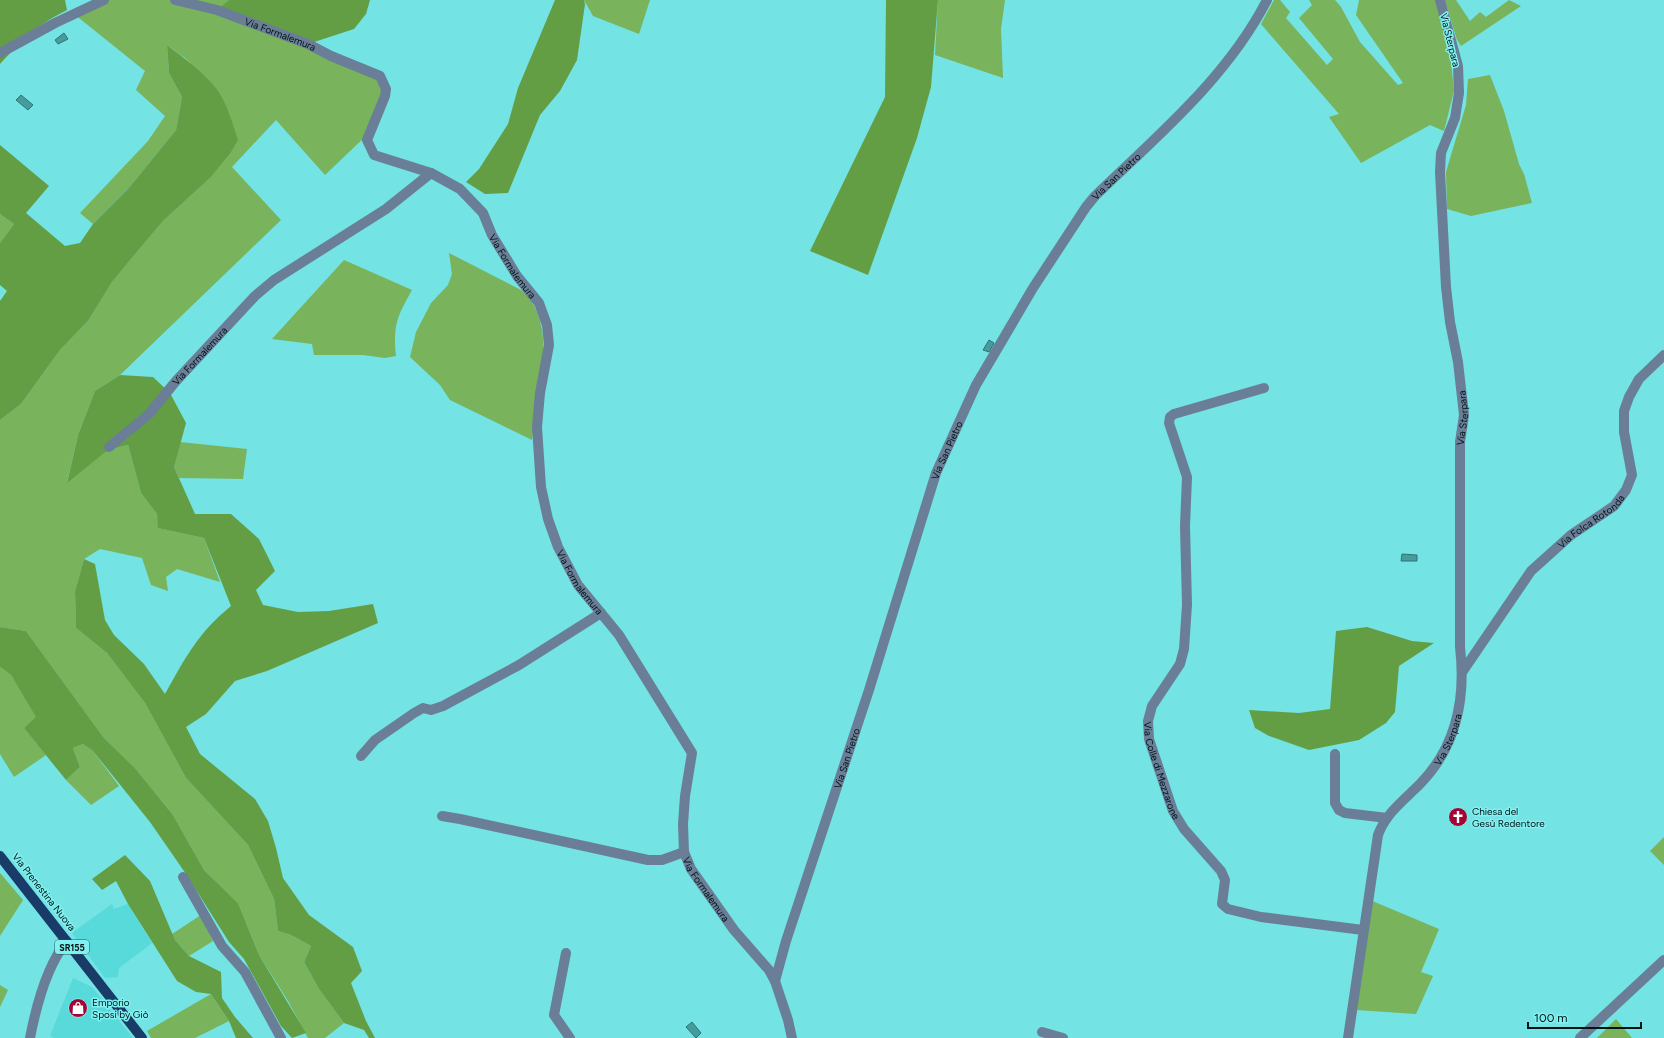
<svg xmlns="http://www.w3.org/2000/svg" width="1664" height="1038" font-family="Figtree,sans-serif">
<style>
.built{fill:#58d9da}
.green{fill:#79b35b}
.forest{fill:#649e44}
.water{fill:#469c9c;stroke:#317373}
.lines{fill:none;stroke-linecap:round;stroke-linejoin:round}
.minor{stroke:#6a7e98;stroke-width:10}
.major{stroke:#183b67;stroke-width:10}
.labels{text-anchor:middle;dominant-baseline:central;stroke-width:3;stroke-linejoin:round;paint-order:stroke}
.shield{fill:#81f0f1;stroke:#275656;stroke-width:1}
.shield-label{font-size:9px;font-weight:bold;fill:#001414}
.street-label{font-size:10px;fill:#001414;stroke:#81f0f1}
.poi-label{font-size:10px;fill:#001414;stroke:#81f0f1;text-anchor:start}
</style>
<rect width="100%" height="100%" fill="#73e3e3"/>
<!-- built -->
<g class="built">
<polygon points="112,904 114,909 128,904 152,943 119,968 118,977 105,978 72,933"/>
<polygon points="73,978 92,987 133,1038 54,1038 50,1036"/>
</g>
<!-- green -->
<g class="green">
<polygon points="104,0 229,0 218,10 372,72 386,89 369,133 325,175 276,120 232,167 281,220 120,375 95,391 78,435 67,482 108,450 128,445 141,493 157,514 159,528 204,538 220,582 177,569 166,577 168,591 151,585 142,558 100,549 84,559 75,593 76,628 107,653 145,703 186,778 248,845 274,899 278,931 291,935 311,946 304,962 319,989 344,1023 325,1038 308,1038 288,1001 259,955 238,903 204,870 173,815 135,768 104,738 26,631 0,627 0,420 21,404 60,350 88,321 112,282 141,247 163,221 210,178 216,88 185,58 167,45 169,73 182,97 176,130 128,189 93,224 80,213 148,141 165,116 136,90 145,71 74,14"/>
<polygon points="584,0 650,0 639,34 593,16"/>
<polygon points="938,0 1005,0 1001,29 1003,78 935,55"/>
<polygon points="1274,0 1280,0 1290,12 1286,18 1327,65 1333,59 1299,18 1312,5 1309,0 1335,0 1341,7 1360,42 1398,85 1403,83 1356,15 1359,0 1438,0 1450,51 1454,91 1444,131 1430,125 1361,163 1329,117 1339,114 1261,24"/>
<polygon points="1445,0 1456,0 1470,21 1480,12 1486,17 1509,0 1521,6 1461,46 1457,40"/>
<polygon points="1490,75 1504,111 1519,164 1524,174 1532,203 1471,216 1447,209 1446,172 1466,105 1468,79"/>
<polygon points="0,214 14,224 0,243"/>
<path d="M449,253L521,290C560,322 538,397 532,440L450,400L440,385L410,357L416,332L431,303L448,285L452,274Z"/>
<path d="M344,260L412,290C397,317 393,324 396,356L385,358L363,355H314L312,344L272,339Z"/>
<polygon points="180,442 247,449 243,479 179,478 174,467"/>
<polygon points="0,667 11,675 37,717 24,728 46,755 14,777 0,754"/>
<polygon points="83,744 93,751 119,786 91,805 66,780 80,767 73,748"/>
<polygon points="1664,837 1664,865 1650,851"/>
<polygon points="0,873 23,900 0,936"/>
<polygon points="1370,900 1439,929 1421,972 1433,976 1416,1014 1356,1010"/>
<polygon points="201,915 213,941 189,956 175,940 172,934"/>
<polygon points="0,985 8,990 0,1007"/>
<polygon points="211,994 229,1021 195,1038 151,1038 147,1031"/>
<polygon points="1616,1019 1632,1038 1597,1038"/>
</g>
<!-- forest -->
<g class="forest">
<path d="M0,0H65L67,10C35,26 23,39 0,64Z"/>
<polygon points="229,0 370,0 366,14 354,29 308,44 217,10"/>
<polygon points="555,0 584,0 585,4 577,60 560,91 540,115 508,193 485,194 466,182 479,169 508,124 518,88"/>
<polygon points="886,0 938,0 931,87 917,138 868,275 810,251 885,97"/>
<path d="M167,45C183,57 203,72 216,88C227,103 232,122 238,140L231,152L210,178L163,221L141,247L112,282L88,321L60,350L21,404L0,420V301L7,291L0,285V243L14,224L0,214V145L49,186L26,213L65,246L80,243L93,224L128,189L176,130L182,97L169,73Z"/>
<path d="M120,375L153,377L170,393L186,423L174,467L195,514H231L259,539L275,571L256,590L263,605L298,612L329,611L373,604L378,623L267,671L235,681L206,714L186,727L200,754L255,799L268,821L276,848L283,878L309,915L353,947L362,971L351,983L366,1021L375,1038H369L364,1030L344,1023L319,989L304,962L311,946L291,935L278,931L274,899L248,845L186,778L145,703L107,653L76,628L75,592L84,559L95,564L105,620L114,635L144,664L165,694C186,657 197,634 231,606L204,538L158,528L157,514L141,493L128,445L108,450L67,483L78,435L95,391Z"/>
<polygon points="0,627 26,631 104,738 135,768 173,815 204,870 238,903 259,955 306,1033 292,1038 281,1026 244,959 229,942 186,874 150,822 93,751 83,744 73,748 80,767 66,780 24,728 36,717 11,675 0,667"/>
<polygon points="1367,627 1412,641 1434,643 1399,666 1395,712 1386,723 1359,740 1309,750 1269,736 1255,728 1249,710 1299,713 1330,709 1336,631"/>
<polygon points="125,855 150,881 175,940 189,956 221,972 222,998 235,1017 253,1038 236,1038 229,1021 211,994 196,992 177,981 128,904 116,881 102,890 92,879"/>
</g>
<!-- water -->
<g class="water">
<polygon points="64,33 68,39 58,44 55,40"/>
<polygon points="21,95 33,105 28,110 16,100"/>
<polygon points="989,340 994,343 989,352 983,350"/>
<polygon points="1402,554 1417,555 1417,561 1401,561"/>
<polygon points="692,1022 701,1033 696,1038 686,1027"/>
</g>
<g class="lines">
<!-- minor -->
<g class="minor">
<path id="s1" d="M175,0L217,10L308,44L331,56L380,76L386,89L385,96L367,140L374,155L431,173L460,189L483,213L492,235L517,276L539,303L547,325L549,345L540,393L537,427L541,487L548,519L558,547L578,585L619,635L692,753L685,796L683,824L684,852L691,869L734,930L769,970L775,981L788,1020L792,1038"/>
<polyline points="0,53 55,23 104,0"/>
<path id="s2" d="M1264,388L1174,414L1170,417L1169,423L1187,477L1185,526L1187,605L1184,649L1180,664L1152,706L1148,721L1149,739L1173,811L1184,829L1221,871L1225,880L1222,904L1228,909L1261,917L1363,930"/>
<path id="s3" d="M109,447L149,414L176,381L255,296L274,280L386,209L431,173"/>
<path id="s4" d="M1463,671L1531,571L1571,535L1614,506L1626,490L1632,475L1624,432V411L1629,397L1639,379L1664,355"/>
<polyline points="1335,754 1335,803 1339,810 1345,813 1387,818"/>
<polyline points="361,756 375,740 414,713 423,708 431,710 443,706 519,665 601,613"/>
<polyline points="442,816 460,819 648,860 662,860 684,852"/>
<polyline points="183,877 222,946 245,972 281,1038"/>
<polyline points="566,953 554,1015 570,1038"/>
<path id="s5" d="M775,981L786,941L869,690L936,473L976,385L1033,288L1086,207L1095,196C1157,136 1227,78 1267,0"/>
<polyline points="1042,1032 1063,1038"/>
<path d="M30,1038C36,1007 47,965 67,941"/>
<path id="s6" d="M1348,1038L1378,835C1386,813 1404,800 1420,784C1457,746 1466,698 1460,647V442L1464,415L1458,362L1450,322L1446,287L1440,172L1441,153L1455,118L1459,93L1458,66L1440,0"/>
<polyline points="1580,1038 1664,960"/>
</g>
<!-- major -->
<polyline class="major" points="0,856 142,1038"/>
</g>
<!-- icons -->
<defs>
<g id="church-disc" transform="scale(1)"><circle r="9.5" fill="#a30433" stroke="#81f0f1"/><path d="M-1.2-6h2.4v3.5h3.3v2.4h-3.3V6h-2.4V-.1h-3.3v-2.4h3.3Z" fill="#fff"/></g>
<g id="shop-disc" transform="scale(1)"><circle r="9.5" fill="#a30433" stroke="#81f0f1"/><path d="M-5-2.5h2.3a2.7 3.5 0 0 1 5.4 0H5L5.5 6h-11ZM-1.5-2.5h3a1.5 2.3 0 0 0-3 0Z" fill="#fff"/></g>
</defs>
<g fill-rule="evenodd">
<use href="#church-disc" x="1458" y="817"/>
<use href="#shop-disc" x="78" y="1008"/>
</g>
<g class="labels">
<!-- shield labels -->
<rect class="shield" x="55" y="940" width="34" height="14" rx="3"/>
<g class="shield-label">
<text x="72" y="947">SR155</text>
</g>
<!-- street labels -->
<g class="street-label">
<text stroke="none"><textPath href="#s1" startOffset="111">Via Formalemura</textPath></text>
<text transform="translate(1450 40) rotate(76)">Via Sterpara</text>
<text stroke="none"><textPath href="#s5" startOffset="882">Via San Pietro</textPath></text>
<text stroke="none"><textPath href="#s1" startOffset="492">Via Formalemura</textPath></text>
<text stroke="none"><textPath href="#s3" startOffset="129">Via Formalemura</textPath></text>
<text stroke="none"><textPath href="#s6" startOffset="649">Via Sterpara</textPath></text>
<text stroke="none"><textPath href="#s5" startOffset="558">Via San Pietro</textPath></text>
<text stroke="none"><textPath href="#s4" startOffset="199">Via Folca Rotonda</textPath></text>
<text stroke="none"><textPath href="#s1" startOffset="828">Via Formalemura</textPath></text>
<text stroke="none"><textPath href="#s6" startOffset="325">Via Sterpara</textPath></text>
<text stroke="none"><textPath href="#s5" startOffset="234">Via San Pietro</textPath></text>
<text stroke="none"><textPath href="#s2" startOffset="467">Via Colle di Mezzarone</textPath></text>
<text stroke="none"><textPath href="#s1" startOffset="1176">Via Formalemura</textPath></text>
<text transform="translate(44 892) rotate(52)">Via Prenestina Nuova</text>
</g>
<!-- poi labels -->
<g class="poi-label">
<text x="1472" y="811">Chiesa del<tspan x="1472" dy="12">Gesù Redentore</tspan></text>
<text x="92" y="1002">Emporio<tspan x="92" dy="12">Sposi by Giò</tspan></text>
</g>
</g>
<!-- scale -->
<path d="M1528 1022v6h113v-6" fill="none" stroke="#001414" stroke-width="2"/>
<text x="1534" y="1022" font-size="12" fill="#001414" stroke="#81f0f1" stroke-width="3" paint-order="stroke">100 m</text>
</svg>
